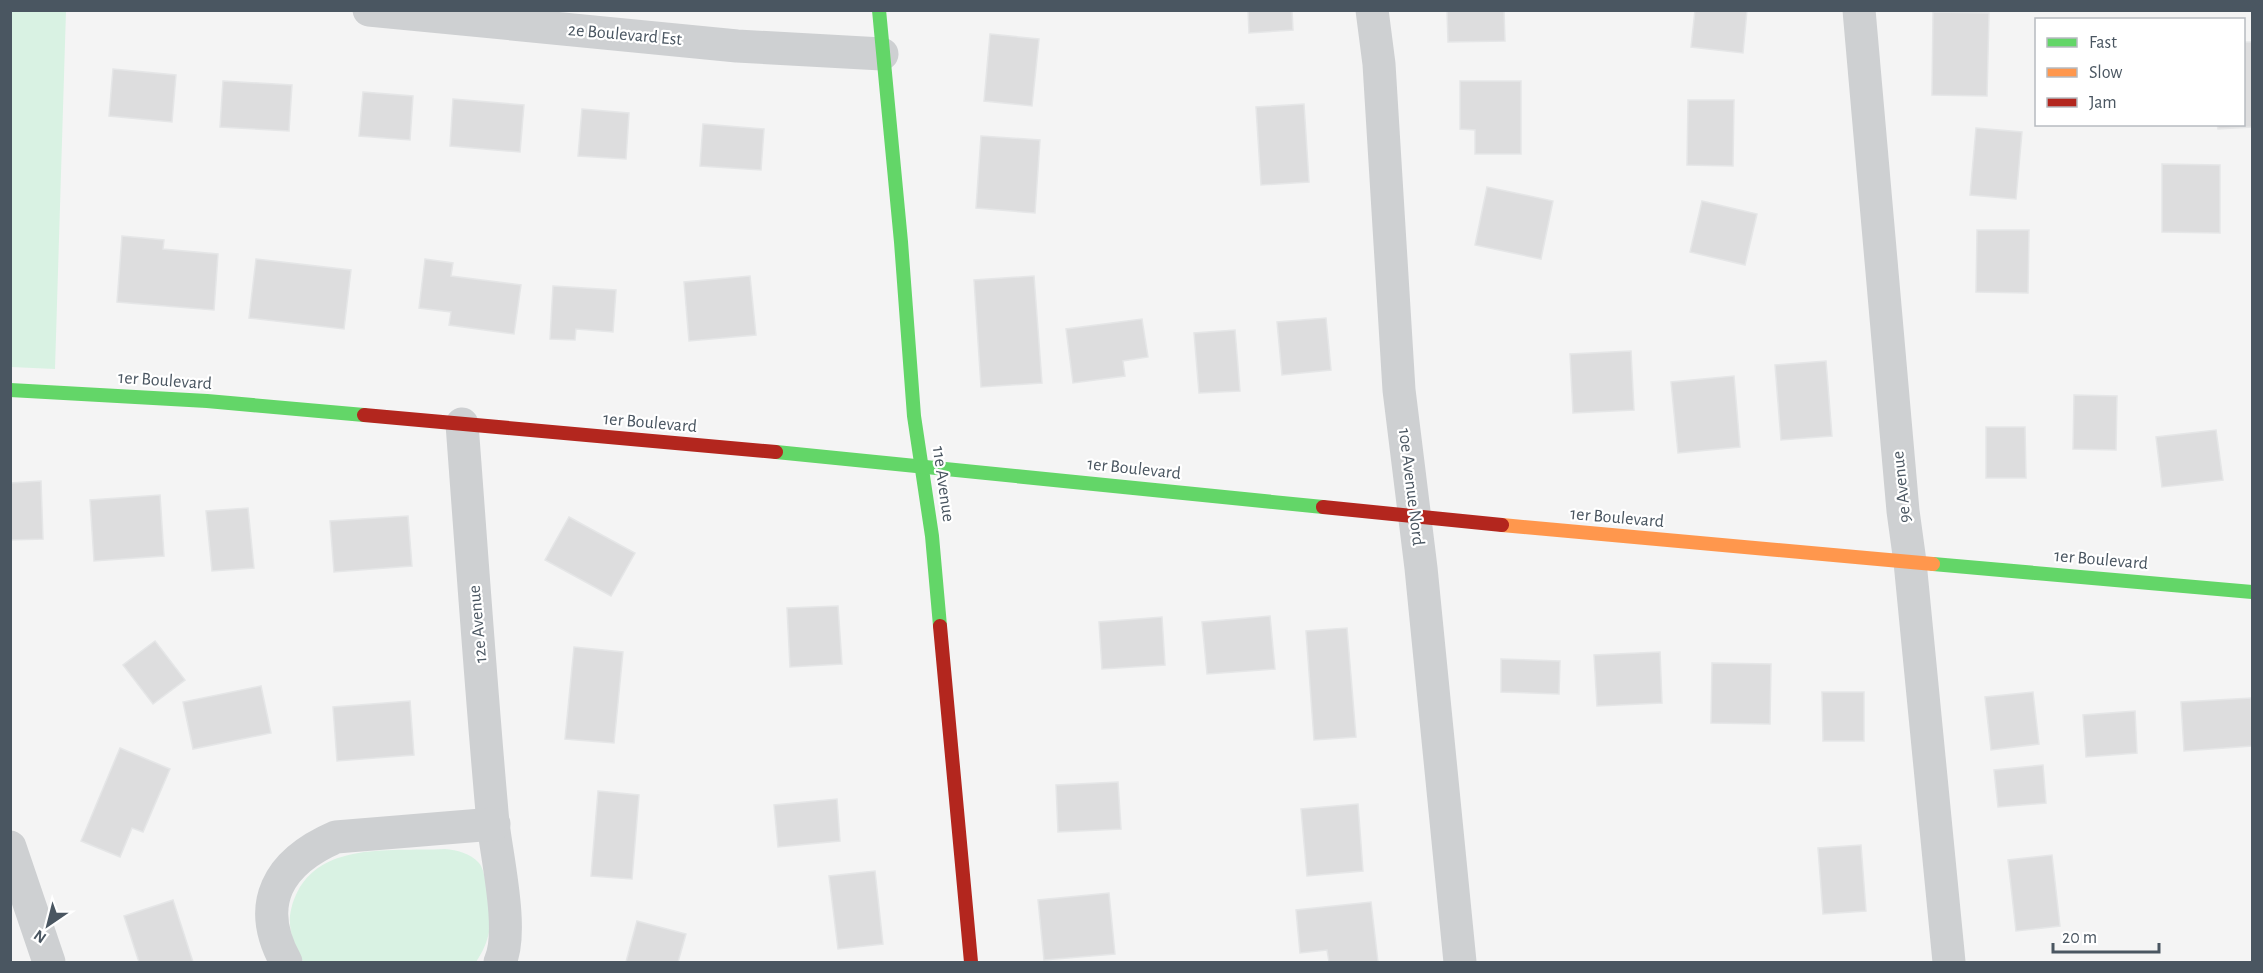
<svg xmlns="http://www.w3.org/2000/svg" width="2263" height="973" font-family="'Alegreya Sans',sans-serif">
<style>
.green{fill:#d9f2e3}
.building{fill:#ddddde;stroke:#e5e6e7;stroke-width:1.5}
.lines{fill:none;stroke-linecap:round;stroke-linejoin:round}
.street{stroke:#ced0d2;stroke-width:33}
.fast{stroke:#63d668;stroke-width:14}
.slow{stroke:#ff974d;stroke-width:14}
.jam{stroke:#b3261e;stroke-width:14}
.labels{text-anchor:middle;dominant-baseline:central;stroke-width:4.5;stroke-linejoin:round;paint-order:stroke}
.street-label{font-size:18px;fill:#4a5661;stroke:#fff}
</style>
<rect width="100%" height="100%" fill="#f4f4f4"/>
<!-- green -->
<g class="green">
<polygon points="11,10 66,11 55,369 11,367"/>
<path d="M445,849C457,850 470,853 479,863C487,871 492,920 489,932C487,943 482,953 476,962H304C294,951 287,925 291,910C308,839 388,852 445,849Z"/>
</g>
<!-- building -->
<g class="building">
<polygon points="1248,10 1292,10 1293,30 1249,33"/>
<polygon points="1447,10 1504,10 1505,41 1448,42"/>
<polygon points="1695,10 1747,10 1743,53 1691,47"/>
<polygon points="1933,12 1989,13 1987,96 1932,95"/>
<polygon points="990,34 1039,39 1032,106 984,101"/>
<polygon points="2244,42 2252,42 2252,127 2218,129 2217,124 2244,124"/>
<polygon points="113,69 176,75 172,122 109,116"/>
<polygon points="223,81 292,85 289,131 220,127"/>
<polygon points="1460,81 1521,81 1521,154 1475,154 1475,130 1460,129"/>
<polygon points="363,92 413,96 410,140 359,136"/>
<polygon points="453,99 524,105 520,152 450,146"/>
<polygon points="1688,100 1734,100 1733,166 1687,165"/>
<polygon points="1304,104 1309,182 1261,185 1256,107"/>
<polygon points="582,109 629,113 626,159 578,156"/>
<polygon points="703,124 764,129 761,170 700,166"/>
<polygon points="1976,128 2022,132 2016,199 1970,195"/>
<polygon points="981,136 1040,140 1035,213 976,208"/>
<polygon points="2162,164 2220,165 2220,233 2162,232"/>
<polygon points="1487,187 1553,201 1541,259 1475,245"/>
<polygon points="1702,201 1757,214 1745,265 1690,252"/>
<polygon points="1977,230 2029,230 2028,293 1976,292"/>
<polygon points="122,236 164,240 163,249 218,254 214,310 117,302"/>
<polygon points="256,259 351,270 344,329 249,318"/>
<polygon points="425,259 453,263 451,276 521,285 514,334 449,325 451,312 419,308"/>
<polygon points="750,276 756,335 689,341 684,282"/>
<polygon points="1034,276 1042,383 981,387 974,280"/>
<polygon points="553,286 616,290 613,332 576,329 575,340 550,339"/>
<polygon points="1326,318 1331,370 1282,375 1277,322"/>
<polygon points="1142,319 1148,357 1123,361 1125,376 1073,383 1066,329"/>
<polygon points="1235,330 1240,391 1199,393 1194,333"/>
<polygon points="1631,351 1634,410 1573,413 1570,354"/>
<polygon points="1826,361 1832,436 1781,440 1775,365"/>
<polygon points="1734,376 1740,447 1678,453 1671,382"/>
<polygon points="2074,395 2117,396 2116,450 2073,449"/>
<polygon points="1986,427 2025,427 2026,478 1986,478"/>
<polygon points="2216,430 2223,480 2162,487 2156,437"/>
<polygon points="41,481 43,539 10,540 10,483"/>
<polygon points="160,495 164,556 94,561 90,500"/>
<polygon points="248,508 254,568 212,571 206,511"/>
<polygon points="408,516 412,566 334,572 330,521"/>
<polygon points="569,517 635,553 611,596 545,560"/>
<polygon points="838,606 842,664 790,667 787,608"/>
<polygon points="1270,616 1275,669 1207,674 1202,622"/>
<polygon points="1162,617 1165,665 1102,669 1099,622"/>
<polygon points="1347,628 1356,737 1314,740 1306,631"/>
<polygon points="155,641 185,680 153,704 123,665"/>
<polygon points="574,647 623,652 614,743 565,739"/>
<polygon points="1660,652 1662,703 1597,706 1594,655"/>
<polygon points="1501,659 1560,661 1559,694 1501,692"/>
<polygon points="1712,663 1771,664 1770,724 1711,723"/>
<polygon points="261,686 271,733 193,749 183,702"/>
<polygon points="1822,692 1864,692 1864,741 1823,741"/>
<polygon points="2033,692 2039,744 1991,750 1985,697"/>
<polygon points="2251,698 2252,746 2184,751 2181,702"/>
<polygon points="410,701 414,755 337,761 333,707"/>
<polygon points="2135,711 2137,753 2086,757 2083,715"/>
<polygon points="120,748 170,769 143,832 132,828 120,857 81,841"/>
<polygon points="2043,765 2046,803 1998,807 1994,770"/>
<polygon points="1118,782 1121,829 1058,832 1056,785"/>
<polygon points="598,791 639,795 632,879 591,876"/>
<polygon points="837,799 840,841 778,847 774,805"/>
<polygon points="1358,804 1363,871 1307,876 1301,809"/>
<polygon points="1861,845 1866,911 1823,914 1818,848"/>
<polygon points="2052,855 2060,926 2016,931 2008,860"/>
<polygon points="875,871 883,944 838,949 829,876"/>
<polygon points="1109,893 1115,954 1044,960 1038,900"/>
<polygon points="173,900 193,962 139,962 124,916"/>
<polygon points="1371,902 1378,962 1329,962 1327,950 1300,953 1296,910"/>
<polygon points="637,921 686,934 678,962 626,962"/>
</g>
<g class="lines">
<!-- street -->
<g class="street">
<polyline points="369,10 737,46 882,54"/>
<polyline points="1372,10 1379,64 1399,390 1421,568 1460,962"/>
<polyline points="1859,10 1903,511 1910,562 1949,962"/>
<path d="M462,424C472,557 481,690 493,823C497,858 514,932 500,962"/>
<polyline points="10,847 49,962"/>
<path d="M286,962C254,904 278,862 336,837L494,824"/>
</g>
<!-- fast -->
<g class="fast">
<polyline points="879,10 901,242 914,416 932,536 940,626"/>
<polyline points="10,390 207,401 364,415"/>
<polyline points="776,452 1323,507"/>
<polyline points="1933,564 2252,592"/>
</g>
<!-- slow -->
<polyline class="slow" points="1502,525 1933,564"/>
<!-- jam -->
<g class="jam">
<polyline points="364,415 776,452"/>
<polyline points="1323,507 1502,525"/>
<polyline points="940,626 971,962"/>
</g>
</g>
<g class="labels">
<!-- street labels -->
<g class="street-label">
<text transform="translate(625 35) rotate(5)">2e Boulevard Est</text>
<text transform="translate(165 381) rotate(4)">1er Boulevard</text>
<text transform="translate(650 423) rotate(5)">1er Boulevard</text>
<text transform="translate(1134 469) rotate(6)">1er Boulevard</text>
<text transform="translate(943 484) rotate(82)">11e Avenue</text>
<text transform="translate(1411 487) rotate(83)">10e Avenue Nord</text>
<text transform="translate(1902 487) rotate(-96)">9e Avenue</text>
<text transform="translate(1617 518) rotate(5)">1er Boulevard</text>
<text transform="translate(2101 560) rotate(5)">1er Boulevard</text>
<text transform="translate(478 624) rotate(-95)">12e Avenue</text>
</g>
</g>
<!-- border -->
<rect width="2263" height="973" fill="none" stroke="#4a5661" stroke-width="24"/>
<!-- legend -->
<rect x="2035" y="18" width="210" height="108" fill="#ffffff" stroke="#b7bbc0" stroke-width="1.5"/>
<rect x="2047" y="38" width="30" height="9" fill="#63d668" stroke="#b7bbc0" stroke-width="1.5"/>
<text x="2089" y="48" font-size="18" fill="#4a5661">Fast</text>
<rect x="2047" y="68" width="30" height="9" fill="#ff974d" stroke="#b7bbc0" stroke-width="1.5"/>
<text x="2089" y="78" font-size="18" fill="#4a5661">Slow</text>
<rect x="2047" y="98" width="30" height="9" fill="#b3261e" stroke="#b7bbc0" stroke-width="1.5"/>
<text x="2089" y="108" font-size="18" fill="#4a5661">Jam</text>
<!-- north arrow -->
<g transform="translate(48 925) rotate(215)" stroke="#ffffff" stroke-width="4.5" paint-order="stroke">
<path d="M0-4.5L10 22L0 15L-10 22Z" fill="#4a5661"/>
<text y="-9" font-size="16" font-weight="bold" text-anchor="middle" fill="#4a5661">N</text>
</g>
<!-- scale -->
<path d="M2053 943v9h106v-9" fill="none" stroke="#4a5661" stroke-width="3"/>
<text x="2062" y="943" font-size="18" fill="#4a5661" stroke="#ffffff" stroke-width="4.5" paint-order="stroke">20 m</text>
</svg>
